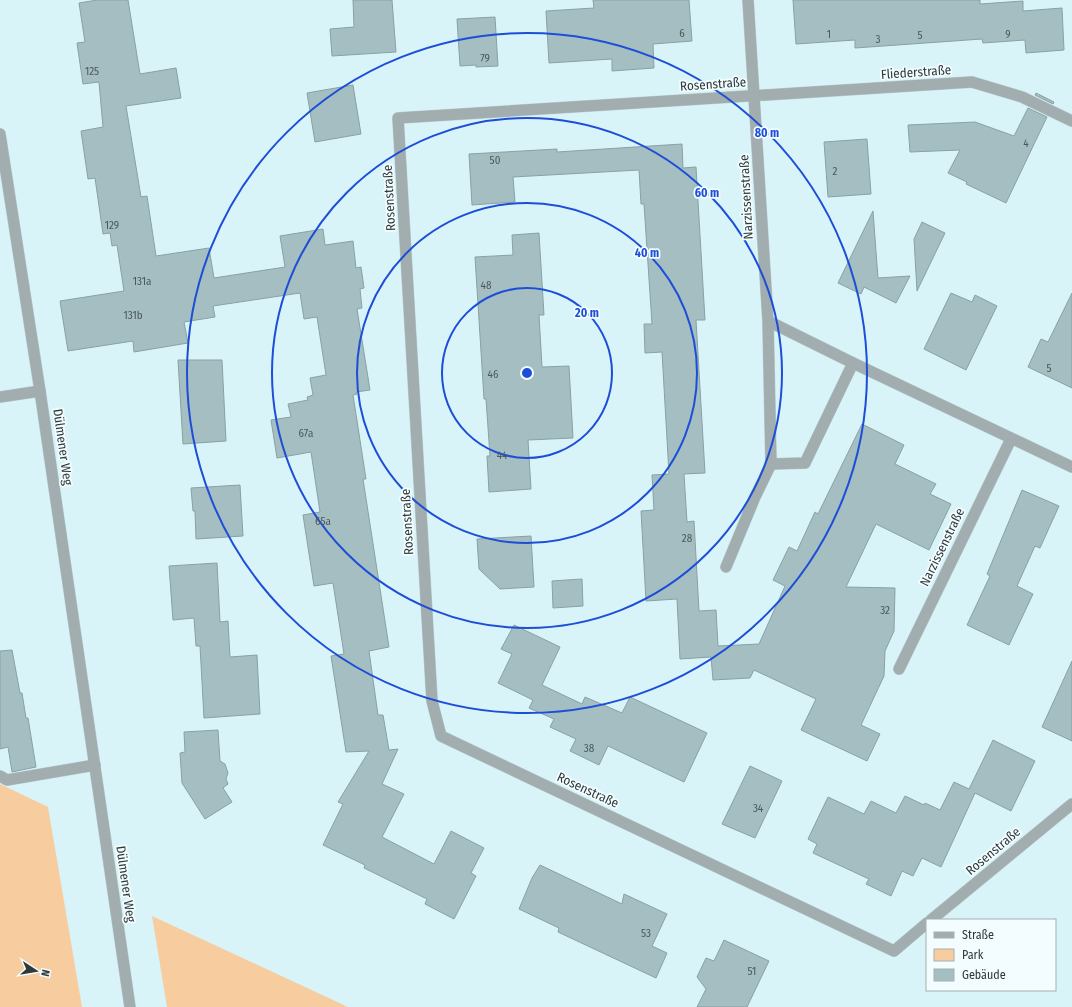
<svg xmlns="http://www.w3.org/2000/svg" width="1072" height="1007" font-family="'Fira Sans Condensed',sans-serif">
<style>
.green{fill:#f7cc9f}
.building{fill:#a4bec1;stroke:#88a1a5}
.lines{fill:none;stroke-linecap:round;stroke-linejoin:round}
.service-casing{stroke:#b7cfd2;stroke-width:12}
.minor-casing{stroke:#b7cfd2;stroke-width:12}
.tertiary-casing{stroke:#b7cfd2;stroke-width:12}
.service{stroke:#a2adaf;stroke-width:11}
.minor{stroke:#a2adaf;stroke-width:11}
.tertiary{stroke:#a2adaf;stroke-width:11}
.ring{fill:none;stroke:#1d4ed8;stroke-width:2}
.labels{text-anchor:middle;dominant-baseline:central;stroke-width:3.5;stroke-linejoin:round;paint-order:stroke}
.number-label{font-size:11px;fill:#4c5a5c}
.street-label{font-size:13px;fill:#2e393a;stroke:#f3fdff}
.centre{fill:#1d4ed8;stroke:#f3fdff;stroke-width:2}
.ring-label{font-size:12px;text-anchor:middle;font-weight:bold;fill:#1d4ed8;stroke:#f3fdff;stroke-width:3.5;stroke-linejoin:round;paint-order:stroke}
</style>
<rect width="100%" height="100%" fill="#d9f4f8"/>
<!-- green -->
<g class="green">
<polygon points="0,784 48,807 82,1007 0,1007"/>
<polygon points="152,916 348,1007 167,1007"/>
</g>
<!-- building -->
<g class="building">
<polygon points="97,0 128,0 140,74 176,68 181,98 126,106 141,197 147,196 156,256 209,248 214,278 285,267 280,236 323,229 325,245 353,241 356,268 361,267 364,288 360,289 362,308 357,309 370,390 356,392 357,394 353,395 366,479 363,479 389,647 369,651 378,715 383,715 389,750 398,749 382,784 404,794 382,837 434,864 451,831 484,848 471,873 476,876 454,919 425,904 427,899 364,868 365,865 323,845 343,804 338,802 369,751 346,752 331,656 344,654 333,583 314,586 303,515 320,512 311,452 277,458 271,420 291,417 288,404 308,400 307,397 313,395 310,378 326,375 317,317 304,319 300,293 213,306 215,317 184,322 188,343 134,352 133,341 68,351 60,301 124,291 117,245 112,246 110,233 103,234 95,178 88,179 81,131 103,127 99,82 83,84 77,43 85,42 79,3"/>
<polygon points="353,0 392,0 396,52 332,56 330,29 354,27"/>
<polygon points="593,0 689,0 692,41 653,44 654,68 612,71 612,59 549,63 546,11 594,8"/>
<polygon points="793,0 980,0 980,4 1023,1 1023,11 1062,8 1064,50 1026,53 1025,40 983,43 982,39 855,48 855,40 796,44"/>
<polygon points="495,17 498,66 476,67 476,65 460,66 457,19"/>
<polygon points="353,85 361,134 315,142 307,93"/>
<polygon points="1036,93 1054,102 1053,104 1035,95"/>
<polygon points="1028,108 1047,117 1006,203 966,184 967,182 948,173 960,150 910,152 908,125 975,122 1014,136"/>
<polygon points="867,139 871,194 828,197 824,142"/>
<polygon points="682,144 683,168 696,167 705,320 696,320 705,473 684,474 687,522 694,521 699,611 716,610 718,646 759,644 785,586 773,580 789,547 797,551 815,512 818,514 862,424 904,445 895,464 936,484 930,494 951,504 929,550 876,524 846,587 895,588 894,631 885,651 884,676 861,725 880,734 867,761 801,730 816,699 754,670 750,678 713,680 711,657 680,659 677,599 646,601 641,511 654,510 652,475 669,474 662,352 645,353 644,324 652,324 644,204 641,204 639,170 513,177 515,202 472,205 469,154 557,149 557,152"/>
<polygon points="873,211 878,278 910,276 896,303 864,287 861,294 838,283"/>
<polygon points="922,222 945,233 917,291 914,239"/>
<polygon points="539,233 544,315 539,315 542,367 569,366 573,438 528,440 531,489 489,492 487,456 490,456 486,399 484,399 475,257 513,255 512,235"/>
<polygon points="951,293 972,302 975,295 997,306 966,370 924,349"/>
<polygon points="1072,293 1072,388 1028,367 1041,339 1048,342"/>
<polygon points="178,360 222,360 226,441 183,444"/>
<polygon points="240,485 243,536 196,539 195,511 193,511 191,488"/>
<polygon points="1022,490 1059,506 1040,548 1035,546 1017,586 1033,594 1009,645 967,625 990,576 987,574"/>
<polygon points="531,536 534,587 500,589 479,569 477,539"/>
<polygon points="217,563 220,622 228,621 230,657 257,655 260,714 204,718 200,646 196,646 194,618 173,620 169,566"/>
<polygon points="582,579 583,606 553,608 552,581"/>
<polygon points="514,625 560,647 542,685 582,704 585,697 622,713 630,697 707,733 684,782 608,746 599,765 570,751 576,739 550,727 554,719 529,708 533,700 498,683 512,654 501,649"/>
<polygon points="12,650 20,693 22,693 26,718 28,718 36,767 12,772 8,747 0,749 0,651"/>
<polygon points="1072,661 1072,741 1042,727"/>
<polygon points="218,730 220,761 225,764 228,773 226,779 228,784 223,788 232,802 205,819 182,783 180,753 185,752 184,732"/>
<polygon points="993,740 1035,761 1011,811 975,793 941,867 922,858 913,876 902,871 891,896 866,884 869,879 813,853 817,844 808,839 828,797 864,814 871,801 896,813 905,796 924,805 925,803 940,810 954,782 969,789"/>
<polygon points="750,766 782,781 755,838 722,824"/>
<polygon points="540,865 622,904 624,894 667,914 652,946 667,953 656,978 558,932 559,928 519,909 532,878"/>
<polygon points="724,940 769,961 747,1007 697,1007 706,989 697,977 706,958 714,961"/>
</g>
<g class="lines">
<!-- service casing -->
<g class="service-casing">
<g id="service">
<polyline points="726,567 755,497 771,464"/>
<polyline points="899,669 1011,439"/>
<polyline points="0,776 7,780 95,765"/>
</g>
</g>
<!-- minor casing -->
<g class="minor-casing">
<g id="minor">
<polyline points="748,0 768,321 771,464 805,463 853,363 768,321"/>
<polyline points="853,363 1072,467"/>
<polyline points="0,397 40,391"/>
<polyline points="931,920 1072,804"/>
<polyline points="927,923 894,951 441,736 432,701 398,118 972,82 1022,97 1072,121"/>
</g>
</g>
<!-- tertiary casing -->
<g class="tertiary-casing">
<polyline id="tertiary" points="0,134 40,391 130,1007"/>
</g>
<!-- service -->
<use href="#service" class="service"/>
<!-- minor -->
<use href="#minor" class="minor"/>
<!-- tertiary -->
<use href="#tertiary" class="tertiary"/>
</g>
<!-- distance rings -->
<g class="ring">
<circle cx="527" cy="373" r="85"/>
<circle cx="527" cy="373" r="170"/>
<circle cx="527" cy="373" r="255"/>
<circle cx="527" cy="373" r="340"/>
</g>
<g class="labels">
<!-- number labels -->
<g class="number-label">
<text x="682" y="33">6</text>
<text x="829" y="34">1</text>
<text x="1008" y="34">9</text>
<text x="920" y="35">5</text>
<text x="878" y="39">3</text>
<text x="485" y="58">79</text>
<text x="92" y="71">125</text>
<text x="1026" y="143">4</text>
<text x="495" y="160">50</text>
<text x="835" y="171">2</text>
<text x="112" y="225">129</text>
<text x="142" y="281">131a</text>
<text x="486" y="285">48</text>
<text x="133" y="315">131b</text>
<text x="1049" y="368">5</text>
<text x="493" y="374">46</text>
<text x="306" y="433">67a</text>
<text x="502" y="455">44</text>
<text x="323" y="521">65a</text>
<text x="687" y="538">28</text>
<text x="885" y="610">32</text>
<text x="589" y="748">38</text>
<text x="758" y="808">34</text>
<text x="646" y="933">53</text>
<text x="752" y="971">51</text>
</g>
<!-- street labels -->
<g class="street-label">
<text transform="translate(916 72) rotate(-4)">Fliederstraße</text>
<text transform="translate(713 84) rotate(-4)">Rosenstraße</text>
<text transform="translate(746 197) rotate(-93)">Narzissenstraße</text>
<text transform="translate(389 198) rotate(-93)">Rosenstraße</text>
<text transform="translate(63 447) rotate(82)">Dülmener Weg</text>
<text transform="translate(407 522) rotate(-93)">Rosenstraße</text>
<text transform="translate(942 547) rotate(-64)">Narzissenstraße</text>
<text transform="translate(588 790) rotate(25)">Rosenstraße</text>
<text transform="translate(993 851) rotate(-40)">Rosenstraße</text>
<text transform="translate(126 884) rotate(82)">Dülmener Weg</text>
</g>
</g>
<circle cx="527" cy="373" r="6" class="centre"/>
<g class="ring-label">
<text x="767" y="137">80 m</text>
<text x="707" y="197">60 m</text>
<text x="647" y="257">40 m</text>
<text x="587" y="317">20 m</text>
</g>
<!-- legend -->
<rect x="926" y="919" width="130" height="72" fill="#f3fdff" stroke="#a4afb0"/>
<rect x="934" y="932" width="20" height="6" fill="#a2adaf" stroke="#a4afb0"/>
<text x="962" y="939" font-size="12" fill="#2e393a">Straße</text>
<rect x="934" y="949" width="20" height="12" fill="#f7cc9f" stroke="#a4afb0"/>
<text x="962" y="959" font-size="12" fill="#2e393a">Park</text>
<rect x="934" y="969" width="20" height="12" fill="#a4bec1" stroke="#a4afb0"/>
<text x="962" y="979" font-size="12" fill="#2e393a">Gebäude</text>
<!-- north arrow -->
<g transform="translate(36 971) rotate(102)" stroke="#f3fdff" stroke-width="3" paint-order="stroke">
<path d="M0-3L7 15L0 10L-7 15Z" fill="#2e393a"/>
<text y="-6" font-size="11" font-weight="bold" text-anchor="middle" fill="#2e393a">N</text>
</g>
</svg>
